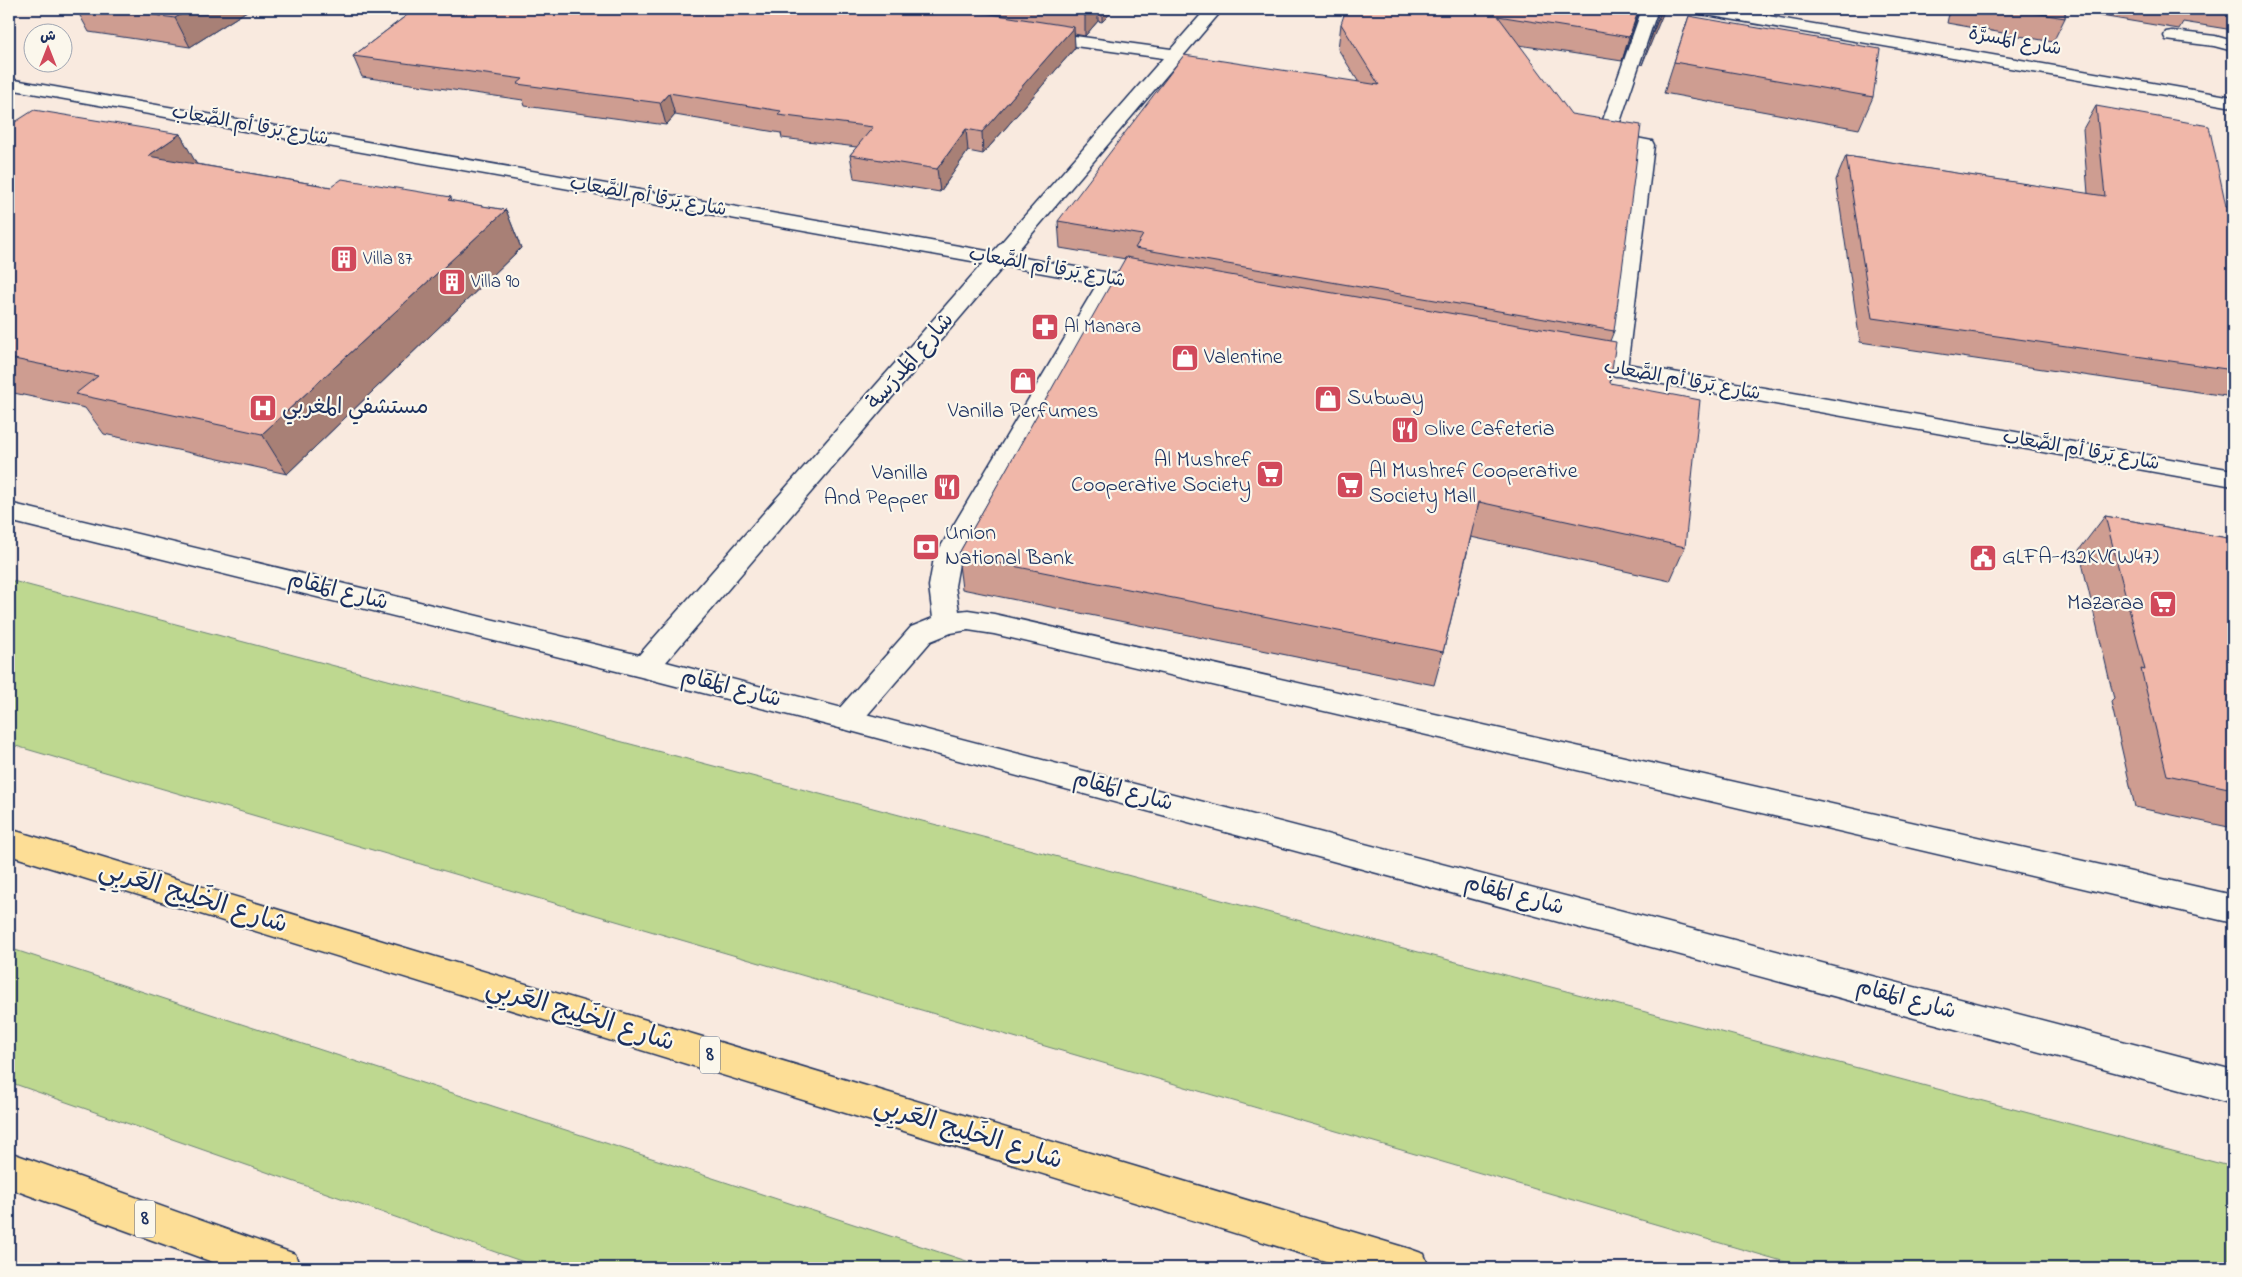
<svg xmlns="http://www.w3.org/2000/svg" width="2242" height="1277" font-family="'Indie Flower','Playpen Sans Arabic',sans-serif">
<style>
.green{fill:#bed890;stroke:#6c8477}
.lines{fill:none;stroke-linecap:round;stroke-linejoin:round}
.service-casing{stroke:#1b2f5e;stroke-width:3}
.pedestrian-casing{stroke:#1b2f5e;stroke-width:3}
.minor-casing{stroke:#1b2f5e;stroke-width:3}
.trunk-casing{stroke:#1b2f5e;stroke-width:3}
.service{fill:#fbf7ec;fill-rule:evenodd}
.pedestrian{fill:#fbf7ec;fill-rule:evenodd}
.minor{fill:#fbf7ec;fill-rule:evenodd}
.trunk{fill:#fdde96;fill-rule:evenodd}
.wall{fill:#ce9d91;stroke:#1b2f5e}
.shaded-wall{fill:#a88076;stroke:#1b2f5e}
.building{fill:#f0b7a9;stroke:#1b2f5e}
.labels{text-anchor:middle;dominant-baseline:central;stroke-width:4.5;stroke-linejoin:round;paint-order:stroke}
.far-street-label{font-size:19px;fill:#1b2f5e;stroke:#fbf7ec}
.far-poi-label{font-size:19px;fill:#1b2f5e;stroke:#fbf7ec;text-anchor:start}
.shield{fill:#fbf7ec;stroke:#5e6b89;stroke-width:1}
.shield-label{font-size:21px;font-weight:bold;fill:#1b2f5e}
.poi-label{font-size:22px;fill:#1b2f5e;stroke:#fbf7ec;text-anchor:start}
.street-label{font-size:22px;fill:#1b2f5e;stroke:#fbf7ec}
.near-street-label{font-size:26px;fill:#1b2f5e;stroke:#fbf7ec}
</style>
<rect width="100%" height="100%" fill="#f9eadf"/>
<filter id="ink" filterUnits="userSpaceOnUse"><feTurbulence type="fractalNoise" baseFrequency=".02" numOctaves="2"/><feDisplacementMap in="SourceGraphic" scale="10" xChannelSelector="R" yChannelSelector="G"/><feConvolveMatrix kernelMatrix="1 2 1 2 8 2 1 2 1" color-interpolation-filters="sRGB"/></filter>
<g filter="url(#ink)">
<!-- green -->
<g class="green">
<polygon points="9,580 2233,1167 2233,1268 1806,1268 9,744"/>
<polygon points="9,948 988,1268 541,1268 9,1082"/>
</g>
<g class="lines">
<!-- service casing -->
<g class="service-casing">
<g id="service">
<polygon points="2172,31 2215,36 2233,41 2233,51 2214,46 2166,40 2164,36 2166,32"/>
<polygon points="1111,273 1118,275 1122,279 960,558 955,586 959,611 968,610 994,614 2233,895 2233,923 994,634 968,630 951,633 931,641 857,727 847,730 837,727 833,719 837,711 911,627 933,618 929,586 934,558 1100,279 1104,275"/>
</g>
</g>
<!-- pedestrian casing -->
<g class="pedestrian-casing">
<polygon id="pedestrian" points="1642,9 1658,9 1616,134 1652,141 1654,145 1627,369 1624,374 1616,376 1608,374 1605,369 1635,149 1599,141 1597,137"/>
</g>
<!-- minor casing -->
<g class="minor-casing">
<g id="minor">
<polygon points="1206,9 1223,9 1013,256 1149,280 1157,281 1160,286 1157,291 1149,292 1004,266 666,662 2233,1070 2233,1104 847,730 645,678 9,521 9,503 639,655 983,263 9,89 9,79 993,252 1163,58 1038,41 1032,40 1030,36 1032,32 1038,31 1171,49"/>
<polygon points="1693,9 1728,9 2233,97 2233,107 1701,14 1695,12"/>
<polygon points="1576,355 2233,470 2233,486 1568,367 1565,362 1568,357"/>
</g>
</g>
<!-- trunk casing -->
<g class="trunk-casing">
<g id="trunk">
<polygon points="9,829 1410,1249 1424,1254 1429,1268 1348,1268 9,855"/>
<polygon points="9,1152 281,1249 295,1254 300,1268 229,1268 9,1188"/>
</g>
</g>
<!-- service -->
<use href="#service" class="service"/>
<!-- pedestrian -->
<use href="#pedestrian" class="pedestrian"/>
<!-- minor -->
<use href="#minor" class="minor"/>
<!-- trunk -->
<use href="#trunk" class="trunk"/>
</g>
<!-- wall -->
<g class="wall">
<polygon points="45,9 250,9 190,47 89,32 79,14"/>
<polygon points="415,9 1115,9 1102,22 1098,21 1085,36 1074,34 1075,48 983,154 968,151 940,192 854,178 850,155 857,147 782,138 781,133 675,115 666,125 525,106 523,100 362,77 353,56"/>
<polygon points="1640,9 1622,61 1519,45 1614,331 1610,341 1610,383 1685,547 1670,581 1471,537 1443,652 1434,685 962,589 958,555 1126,259 1060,248 1058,221 1358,81 1338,49 1341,24"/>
<polygon points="1950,9 2233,9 2233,30 2183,22 2179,29 2065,10 2065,18 2053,42 1947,23"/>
<polygon points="1689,16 1873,97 1859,129 1664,93"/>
<polygon points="2096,106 2226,206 2233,207 2233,397 1860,342 1836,180 1846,156 2088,194 2083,129"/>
<polygon points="9,126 180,134 196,164 331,187 451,197 452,201 506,210 521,248 287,474 104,434 85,408 9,392"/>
<polygon points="2105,516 2233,539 2233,828 2135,807 2111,702 2114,699 2079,550"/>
</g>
<!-- shaded-wall -->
<g class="shaded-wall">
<polygon points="190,9 250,9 190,47 175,18"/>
<polygon points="1090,9 1098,9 1098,21 1085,36 1085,15"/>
<polygon points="1102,9 1115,9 1102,22"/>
<polygon points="1639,9 1640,9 1622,61 1629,37"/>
<polygon points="1662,9 1665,9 1642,65 1650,40"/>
<polygon points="1074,27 1075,48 983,154 982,132"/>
<polygon points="669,93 675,115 666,125 660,103"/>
<polygon points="966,129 968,151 940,192 937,169"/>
<polygon points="180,134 201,172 148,156"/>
<polygon points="506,210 521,248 287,474 262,434"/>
</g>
<!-- building -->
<g class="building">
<polygon points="110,9 190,9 175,18"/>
<polygon points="415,9 959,9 1074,27 982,132 966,129 937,169 850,155 873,127 778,115 781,111 669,93 660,103 517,84 523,79 353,56"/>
<polygon points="1047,9 1090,9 1085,15"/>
<polygon points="1346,9 1639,9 1629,37 1498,16 1571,114 1641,125 1614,331 1135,248 1143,235 1058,221 1184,55 1379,85 1341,24"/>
<polygon points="1660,9 1662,9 1650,40"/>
<polygon points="2010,9 2065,9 2065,18"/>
<polygon points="1689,16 1880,49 1873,97 1674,62"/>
<polygon points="2096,106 2209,126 2226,206 2233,207 2233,370 1872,318 1846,156 2105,196"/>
<polygon points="34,110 180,134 148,156 331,187 342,179 451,197 448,200 506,210 262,434 75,394 98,376 9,358 9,126"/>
<polygon points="1126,257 1616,342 1610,383 1700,400 1685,547 1479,502 1443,652 958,555"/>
<polygon points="2105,516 2233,539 2233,789 2167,775 2141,669 2145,670"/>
</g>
</g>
<!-- icons -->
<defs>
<g id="building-square" transform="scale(1.4375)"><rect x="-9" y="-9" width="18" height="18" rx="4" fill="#d1495b" stroke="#fbf7ec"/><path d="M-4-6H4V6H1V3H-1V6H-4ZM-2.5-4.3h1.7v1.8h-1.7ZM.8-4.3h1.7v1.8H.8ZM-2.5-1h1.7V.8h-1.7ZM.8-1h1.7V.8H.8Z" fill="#fff"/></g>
<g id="pharmacy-square" transform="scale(1.4375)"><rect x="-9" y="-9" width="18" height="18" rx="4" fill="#d1495b" stroke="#fbf7ec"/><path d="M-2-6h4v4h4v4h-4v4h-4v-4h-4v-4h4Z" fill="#fff"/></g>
<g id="shop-square" transform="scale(1.4375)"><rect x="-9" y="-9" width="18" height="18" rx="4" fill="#d1495b" stroke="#fbf7ec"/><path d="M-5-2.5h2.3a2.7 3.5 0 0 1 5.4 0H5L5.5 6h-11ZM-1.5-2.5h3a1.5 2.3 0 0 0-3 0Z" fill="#fff"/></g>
<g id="hospital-square" transform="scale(1.4375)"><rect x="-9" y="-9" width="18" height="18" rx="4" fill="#d1495b" stroke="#fbf7ec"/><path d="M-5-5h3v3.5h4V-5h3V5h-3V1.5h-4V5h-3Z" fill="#fff"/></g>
<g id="restaurant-square" transform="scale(1.4375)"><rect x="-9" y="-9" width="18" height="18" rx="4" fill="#d1495b" stroke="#fbf7ec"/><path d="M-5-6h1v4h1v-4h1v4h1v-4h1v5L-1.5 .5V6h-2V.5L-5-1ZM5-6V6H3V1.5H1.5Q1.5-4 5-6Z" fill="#fff"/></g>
<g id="supermarket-square" transform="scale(1.4375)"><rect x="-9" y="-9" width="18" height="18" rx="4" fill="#d1495b" stroke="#fbf7ec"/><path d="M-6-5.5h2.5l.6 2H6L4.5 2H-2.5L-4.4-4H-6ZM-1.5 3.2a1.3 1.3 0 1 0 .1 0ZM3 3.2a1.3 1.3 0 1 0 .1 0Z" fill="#fff"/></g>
<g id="bank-square" transform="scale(1.4375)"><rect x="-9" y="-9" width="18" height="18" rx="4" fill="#d1495b" stroke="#fbf7ec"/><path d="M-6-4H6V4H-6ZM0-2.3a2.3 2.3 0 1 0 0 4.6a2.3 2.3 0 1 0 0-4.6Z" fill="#fff"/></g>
<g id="civic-square" transform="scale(1.4375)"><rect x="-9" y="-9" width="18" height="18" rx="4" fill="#d1495b" stroke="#fbf7ec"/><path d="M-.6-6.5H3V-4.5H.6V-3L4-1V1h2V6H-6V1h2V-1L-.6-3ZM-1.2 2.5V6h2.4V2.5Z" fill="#fff"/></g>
</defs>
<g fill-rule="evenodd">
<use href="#building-square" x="344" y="259"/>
<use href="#building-square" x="452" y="282"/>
<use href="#pharmacy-square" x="1045" y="327"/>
<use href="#shop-square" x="1185" y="358"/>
<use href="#shop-square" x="1023" y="381"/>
<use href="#shop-square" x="1328" y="399"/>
<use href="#hospital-square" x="263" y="408"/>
<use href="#restaurant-square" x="1405" y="430"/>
<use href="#supermarket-square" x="1270" y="474"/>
<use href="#supermarket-square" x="1350" y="485"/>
<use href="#restaurant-square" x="947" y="487"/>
<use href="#bank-square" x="926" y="547"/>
<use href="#civic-square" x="1983" y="558"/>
<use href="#supermarket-square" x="2163" y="604"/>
</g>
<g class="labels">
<!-- far-street labels -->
<g class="far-street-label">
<text transform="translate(2015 42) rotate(10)">شارع المَسرَّة</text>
<text transform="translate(250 126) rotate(10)">شارع بَرقا أم الصَّعاب</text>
<text transform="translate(648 197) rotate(10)">شارع بَرقا أم الصَّعاب</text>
<text transform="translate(1047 268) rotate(10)">شارع بَرقا أم الصَّعاب</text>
<text transform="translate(1682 381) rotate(10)">شارع بَرقا أم الصَّعاب</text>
<text transform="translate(2081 451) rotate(10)">شارع بَرقا أم الصَّعاب</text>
</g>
<!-- far-poi labels -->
<g class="far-poi-label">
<text x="363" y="259">Villa 87</text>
<text x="471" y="282">Villa 90</text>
<text x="1064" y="327">Al Manara</text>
</g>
<!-- shield labels -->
<g class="shield">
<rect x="700" y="1036.5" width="20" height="37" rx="4"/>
<rect x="135" y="1200.5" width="20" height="37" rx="4"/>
</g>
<g class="shield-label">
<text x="710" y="1055">8</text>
<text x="145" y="1219">8</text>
</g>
<!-- poi labels -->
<g class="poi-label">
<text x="1204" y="358">Valentine</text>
<text x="1347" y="399">Subway</text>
<text x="282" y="408">مستشفي المغربي</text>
<text x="1023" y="412" text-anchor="middle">Vanilla Perfumes</text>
<text x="1424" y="430">Olive Cafeteria</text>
<text x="1251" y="461" text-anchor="end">Al Mushref<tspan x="1251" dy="25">Cooperative Society</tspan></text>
<text x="1369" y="472">Al Mushref Cooperative<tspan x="1369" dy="25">Society Mall</tspan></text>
<text x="928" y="474" text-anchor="end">Vanilla<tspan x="928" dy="25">And Pepper</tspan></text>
<text x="945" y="534">Union<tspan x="945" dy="25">National Bank</tspan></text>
<text x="2002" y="558">GLFA-132KV(W47)</text>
<text x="2144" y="604" text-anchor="end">Mazaraa</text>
</g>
<!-- street labels -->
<g class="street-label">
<text transform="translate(911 362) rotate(-49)">شارع المَدرَسة</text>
<text transform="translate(338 592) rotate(14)">شارع المَقام</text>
<text transform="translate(731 689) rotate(14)">شارع المَقام</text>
<text transform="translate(1123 792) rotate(15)">شارع المَقام</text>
<text transform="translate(1514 896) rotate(15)">شارع المَقام</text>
<text transform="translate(1906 1000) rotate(15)">شارع المَقام</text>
</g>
<!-- near-street labels -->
<g class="near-street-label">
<text transform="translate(193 898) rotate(17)">شارع الخَلِيج العَربِي</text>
<text transform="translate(580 1016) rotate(17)">شارع الخَلِيج العَربِي</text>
<text transform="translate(968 1134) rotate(17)">شارع الخَلِيج العَربِي</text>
</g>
</g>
<!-- margin -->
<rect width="2242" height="1277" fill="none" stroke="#fbf7ec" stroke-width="30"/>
<rect x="15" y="15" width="2212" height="1247" fill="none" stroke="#1b2f5e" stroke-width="2" filter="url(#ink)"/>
<!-- north arrow -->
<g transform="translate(48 48)"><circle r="24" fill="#fbf7ec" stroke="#a1a7b3"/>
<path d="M0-4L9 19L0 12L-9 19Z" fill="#d1495b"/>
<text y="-8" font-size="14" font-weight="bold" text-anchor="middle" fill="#1b2f5e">ش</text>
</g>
</svg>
